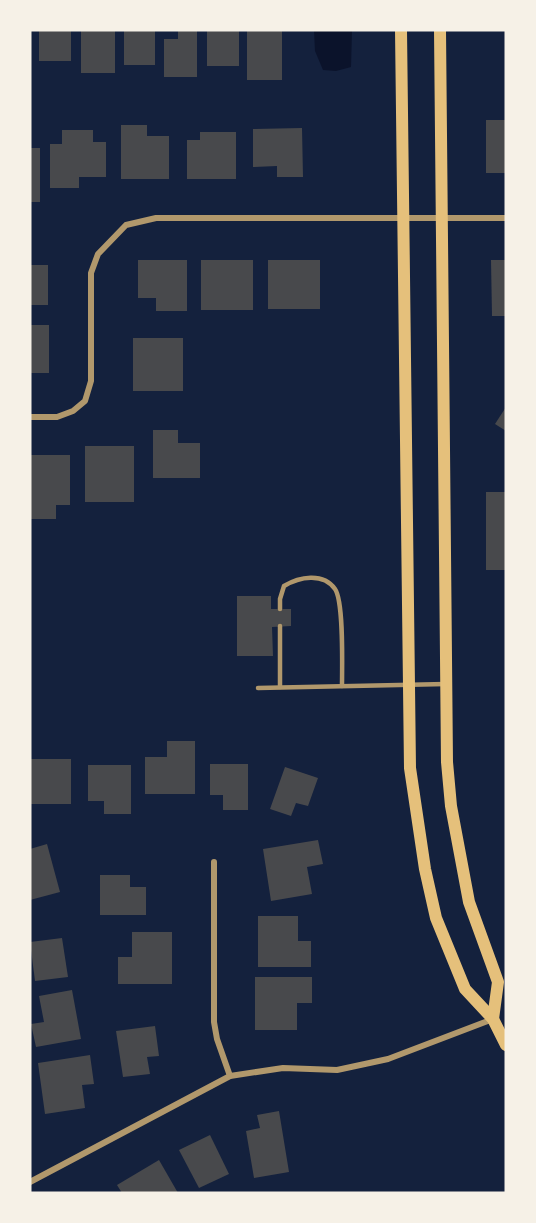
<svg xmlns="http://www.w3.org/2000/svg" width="536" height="1223" font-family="'Noto Sans',sans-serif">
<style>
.water{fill:#0b132b}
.building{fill:#48494c}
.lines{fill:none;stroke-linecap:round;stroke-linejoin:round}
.service{stroke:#b1986c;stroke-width:4.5}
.minor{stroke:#b1986c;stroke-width:6}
.secondary{stroke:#e5c07b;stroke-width:12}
</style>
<rect width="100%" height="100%" fill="#14213d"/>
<!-- water -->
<polygon class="water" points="314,30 352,30 351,67 336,71 323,70 315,51"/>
<!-- building -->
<g class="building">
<rect x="39" y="30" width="32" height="31"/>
<rect x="81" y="30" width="34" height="43"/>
<rect x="124" y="30" width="31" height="35"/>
<polygon points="178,30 197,30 197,77 164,77 164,39 178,39"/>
<rect x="207" y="30" width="32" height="36"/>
<rect x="247" y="30" width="35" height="50"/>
<rect x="486" y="120" width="20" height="53"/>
<polygon points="121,125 147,125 147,136 169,136 169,179 121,179"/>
<polygon points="302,128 303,177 277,177 277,166 253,167 253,129"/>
<polygon points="62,130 93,130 93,142 106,142 106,177 79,177 79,188 50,188 50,144 62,144"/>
<polygon points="200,132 236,132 236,179 187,179 187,140 200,140"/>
<rect x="30" y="148" width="10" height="54"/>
<polygon points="138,260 187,260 187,311 156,311 156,298 138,298"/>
<rect x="201" y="260" width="52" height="50"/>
<rect x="268" y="260" width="52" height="49"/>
<polygon points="491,260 506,260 506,316 492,316"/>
<rect x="30" y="265" width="18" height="40"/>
<rect x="30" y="325" width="19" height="48"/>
<rect x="133" y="338" width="50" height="53"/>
<polygon points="506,407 506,431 495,424"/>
<polygon points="153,430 178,430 178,443 200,443 200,478 153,478"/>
<rect x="85" y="446" width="49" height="56"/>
<polygon points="30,455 70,455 70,505 56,505 56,519 30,519"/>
<rect x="486" y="492" width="20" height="78"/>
<polygon points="237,596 271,596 271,609 291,609 291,626 272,627 273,656 237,656"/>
<polygon points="167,741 195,741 195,794 145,794 145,757 167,757"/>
<rect x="30" y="759" width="41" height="45"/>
<polygon points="210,764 248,764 248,810 223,810 223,795 210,795"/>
<polygon points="88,765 131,765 131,814 104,814 104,801 88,801"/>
<polygon points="285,767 318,778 308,806 296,803 291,816 270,809"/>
<polygon points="318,840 323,864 307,867 312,894 271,901 263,849"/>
<polygon points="47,844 60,892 30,900 30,849"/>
<polygon points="100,875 130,875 130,887 146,887 146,915 100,915"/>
<polygon points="258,916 298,916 298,941 311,941 311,967 258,967"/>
<polygon points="132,932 172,932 172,984 118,984 118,957 132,957"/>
<polygon points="62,938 68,977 35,981 30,942"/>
<polygon points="255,977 312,977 312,1003 297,1003 297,1030 255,1030"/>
<polygon points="72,990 81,1039 36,1047 31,1024 44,1022 39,996"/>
<polygon points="155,1026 159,1056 147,1057 150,1074 123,1077 116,1031"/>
<polygon points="90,1055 94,1084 82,1085 85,1108 45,1114 38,1063"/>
<polygon points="279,1111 289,1172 254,1178 246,1131 260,1128 257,1115"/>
<polygon points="210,1135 229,1174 199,1188 179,1150"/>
<polygon points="159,1160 178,1193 122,1193 117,1185"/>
</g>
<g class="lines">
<!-- service -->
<g class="service">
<path d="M280,609V599L284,586C299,577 323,572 335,589C344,602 342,667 342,686"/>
<polyline points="280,687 280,626"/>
<polyline points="258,688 446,684"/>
</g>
<!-- minor -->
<g class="minor">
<polyline points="30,417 57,417 73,411 85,401 91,381 91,273 98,254 126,225 156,218 506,218"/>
<polyline points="214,862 214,1022 217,1039 230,1076"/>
<polyline points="30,1182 230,1076 283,1068 337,1070 388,1059 493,1019"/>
</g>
<!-- secondary -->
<g class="secondary">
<polyline points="401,30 410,768 425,869 436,918 465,989 493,1019 506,1045"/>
<polyline points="440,30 447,762 451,806 469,902 498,982 493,1019"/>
</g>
</g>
<!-- border -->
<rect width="536" height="1223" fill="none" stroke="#f6f1e7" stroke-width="63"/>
</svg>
